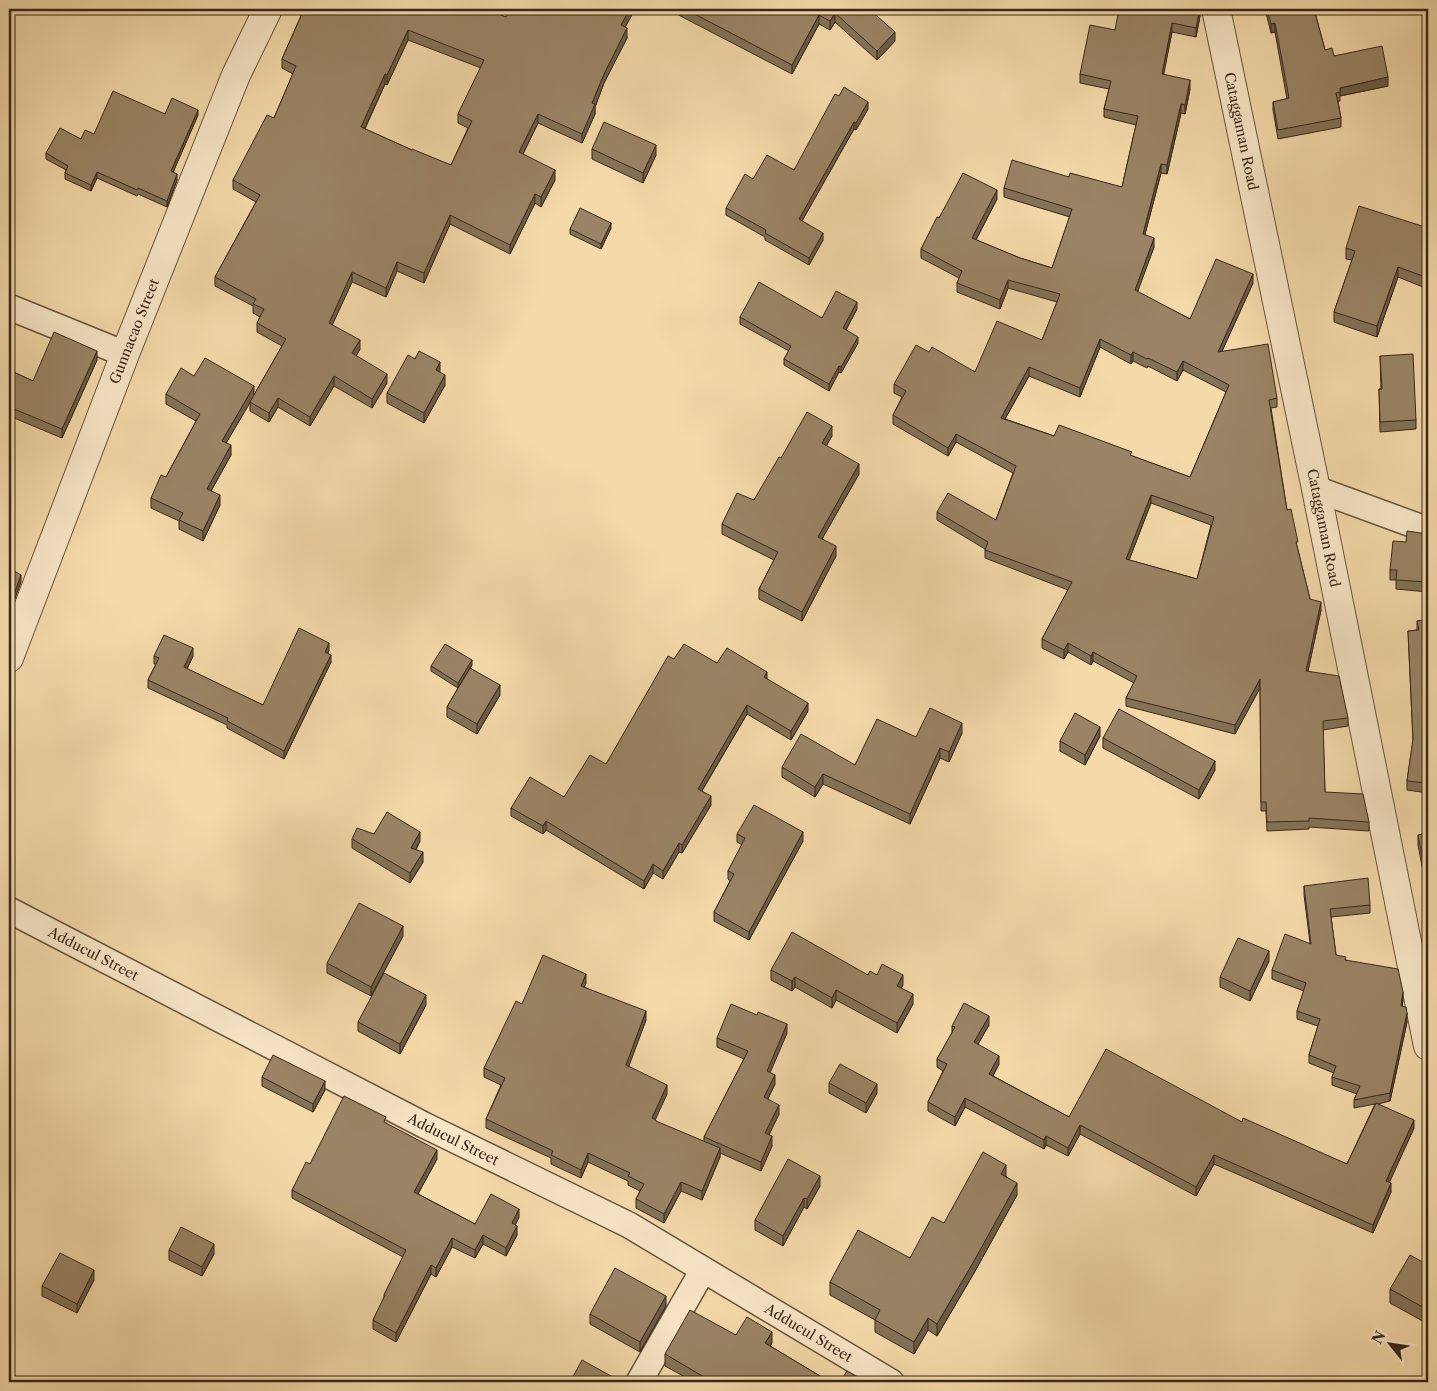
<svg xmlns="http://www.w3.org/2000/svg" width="1437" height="1391" font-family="'Libre Caslon Text',serif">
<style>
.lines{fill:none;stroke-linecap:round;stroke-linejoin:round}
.minor-casing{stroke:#67543e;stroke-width:28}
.tertiary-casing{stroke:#67543e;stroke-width:30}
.minor{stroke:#f8e6c7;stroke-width:25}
.tertiary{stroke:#f8e6c7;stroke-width:28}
.wall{fill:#847257;stroke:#38271b;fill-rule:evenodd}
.shaded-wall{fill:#6c5c47;stroke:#38271b}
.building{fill:#9a8465;stroke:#38271b;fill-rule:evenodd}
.labels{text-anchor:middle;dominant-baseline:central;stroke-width:4;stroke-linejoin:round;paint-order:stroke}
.street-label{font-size:14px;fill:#38271b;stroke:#f8e6c7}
</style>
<rect width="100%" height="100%" fill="#f4d9a9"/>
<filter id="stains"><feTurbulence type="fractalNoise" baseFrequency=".004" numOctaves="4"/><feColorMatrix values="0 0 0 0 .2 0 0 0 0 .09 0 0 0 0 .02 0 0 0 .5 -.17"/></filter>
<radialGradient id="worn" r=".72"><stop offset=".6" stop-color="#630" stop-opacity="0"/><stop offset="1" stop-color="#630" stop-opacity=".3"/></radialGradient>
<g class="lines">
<!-- minor casing -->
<g class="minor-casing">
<g id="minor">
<polyline points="9,307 125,354"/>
<polyline points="1316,489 1428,530"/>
<path id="s1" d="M9,910L424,1125L629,1225L891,1382"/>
<polyline points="639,1382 703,1270"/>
</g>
</g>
<!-- tertiary casing -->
<g class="tertiary-casing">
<g id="tertiary">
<path id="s2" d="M1216,9L1316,489L1428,1046"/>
<path id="s3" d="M9,658L125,354L236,75L268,9"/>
</g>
</g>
<!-- minor -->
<use href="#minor" class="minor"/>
<!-- tertiary -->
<use href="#tertiary" class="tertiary"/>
</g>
<!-- wall -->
<g class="wall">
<path d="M304,9L506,17L635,9L625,27L627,38L604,83L595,107V114L582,143L538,123L523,154L555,180L541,207L535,203L510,254L450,224L424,283L397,271L386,297L352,282L332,325L360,349L356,356L387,383L372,408L334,386L310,426L278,407L269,422L250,411V402L226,443L231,455L211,491L220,505L203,541L179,529V521L151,508V498L166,477L196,421L166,404V394L194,376L254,395L282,346L257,332V323L260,317L253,313V306L215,286V277L256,202L233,189V180L274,118L293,74L282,68V59ZM408,40L481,68L458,114V123L468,128L451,165L412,150L365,129L385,84L387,85Z"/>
<polygon points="667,9 869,9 895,41 877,60 835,22 830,30 819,24 792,74"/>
<polygon points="1265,9 1314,9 1325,50 1334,56 1388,86 1340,96 1340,101 1338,101 1341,118 1341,127 1278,139 1273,110 1273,102 1287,99 1275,32 1271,33"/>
<polygon points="1422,9 1428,9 1428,27 1423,27"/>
<path d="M1200,16L1196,37L1172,32L1163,75L1190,89L1185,114L1181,113L1167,174L1161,173L1145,234L1154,247L1137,292L1190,319L1253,283L1222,351L1277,398V407L1271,408L1287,510L1298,550L1310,599L1321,610L1308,671L1348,718V726L1323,730L1325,792L1369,822V831L1309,827V829L1267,831L1266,811H1261L1260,688L1235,734L1126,706V698L1134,683L1093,661L1091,665L1068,652L1064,659L1042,648V639L1068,590L985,558V549L937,520V512L996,520L1013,473L956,442L948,456L893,424V415L902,397L894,393V384L929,352L975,372L1042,340L1057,302L1008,288L1000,309L957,292V283L959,278L921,258V249L939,218L997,199L976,240L1020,258L1052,268L1070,217L1004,197V188L1069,177L1122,187L1136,125L1104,117V109L1109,89L1080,83V74L1115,30ZM1100,347L1131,364L1133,361L1147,368L1148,366L1177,381L1183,370L1226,392L1190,477L1132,456L1054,436L1005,419L1029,376L1080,397ZM1151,503L1211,525L1197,579L1129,560Z"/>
<polygon points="868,109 856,130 854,129 802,221 823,240 809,265 765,240 765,237 726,215 726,208 753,179 794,170"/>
<polygon points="165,114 198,115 173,172 177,180 167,207 138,194 137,196 97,178 91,191 65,179 65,173 66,170 46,159 46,153 94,134"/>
<polygon points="592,149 656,155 643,183 592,159"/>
<polygon points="611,228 601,249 570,234 570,229"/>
<polygon points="1428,228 1428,289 1398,277 1377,337 1334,322 1334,312 1352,260 1346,259 1346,248"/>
<polygon points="857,309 846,330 858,343 841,373 839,372 829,391 784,365 784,359 789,351 740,324 740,317 822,318"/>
<polygon points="1380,356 1416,420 1416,429 1380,432 1379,389 1381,389"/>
<polygon points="415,359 440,372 445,385 424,423 387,403 387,393"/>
<polygon points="97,360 62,438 14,418 13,420 9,418 9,370 33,381"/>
<polygon points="832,436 826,446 859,474 822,539 836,556 802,621 759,599 759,589 774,560 722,534 722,524 754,500 781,458"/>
<polygon points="1428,534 1428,592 1396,589 1396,580 1390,580 1390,570 1406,542"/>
<polygon points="1428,620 1428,793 1407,790 1407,781 1413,741 1408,631 1417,630 1417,621"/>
<polygon points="329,650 328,653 331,662 284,759 227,728 227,725 148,688 148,680 156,664 154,664 154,656 193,656 187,669 263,705"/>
<polygon points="674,659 717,663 767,679 808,711 791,740 747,714 702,791 711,805 682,853 679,852 663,879 653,873 644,889 546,830 543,834 511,816 511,808 564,797 606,764"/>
<polygon points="472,665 470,668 500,695 477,734 447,717 447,707 458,688 431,671 431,666"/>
<polygon points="962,733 949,762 940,758 910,824 823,784 815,797 782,777 782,767 855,765 916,737"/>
<polygon points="1100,736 1085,765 1060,751 1060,741"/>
<polygon points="1103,738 1215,770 1199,799 1103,748"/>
<polygon points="1428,833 1423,871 1418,845 1418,835"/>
<polygon points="374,834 420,841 416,850 423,862 410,883 352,848 352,839"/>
<polygon points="737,834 803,841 749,940 714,921 714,912 730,881 728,879 728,871 742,845 737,842"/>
<polygon points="1304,886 1370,905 1370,913 1331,917 1336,955 1346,960 1403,1000 1402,1006 1407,1022 1390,1101 1378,1104 1414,1128 1389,1182 1391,1192 1373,1233 1214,1164 1196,1196 1080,1134 1068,1156 1046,1145 1044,1149 965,1107 955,1126 928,1111 928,1102 943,1071 937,1067 937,1059 952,1033 952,1026 989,1025 978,1044 999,1064 993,1076 1069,1117 1242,1122 1347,1164 1375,1104 1354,1108 1354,1100 1357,1094 1332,1085 1332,1077 1334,1073 1309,1063 1309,1055 1318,1026 1297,1019 1297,1011 1304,991 1272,979 1272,970 1310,943 1304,895"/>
<polygon points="403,936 371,996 327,973 327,963"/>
<polygon points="1269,961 1250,1001 1220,987 1220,977"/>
<polygon points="771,970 877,975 903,985 901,988 913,1004 897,1033 836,1000 832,1008 795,987 792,991 771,980"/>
<polygon points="586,983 584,987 646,1020 628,1066 667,1094 655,1119 656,1122 704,1142 704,1137 744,1059 717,1047 717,1038 787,1033 770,1072 775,1084 768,1099 779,1114 769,1135 772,1146 761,1171 720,1153 720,1157 702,1200 681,1191 664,1223 636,1208 636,1199 640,1191 628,1185 628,1181 588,1162 581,1178 551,1164 551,1158 486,1128 486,1119 501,1085 484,1077 484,1068 522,1004"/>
<polygon points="426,1005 400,1054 358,1031 358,1022"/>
<polygon points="262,1077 325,1090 313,1112 262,1086"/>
<polygon points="829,1083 877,1093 866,1113 829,1093"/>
<polygon points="386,1123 437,1159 418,1194 475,1224 519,1217 515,1225 517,1235 506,1256 483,1244 475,1258 452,1247 436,1277 431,1274 396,1342 373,1329 373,1320 384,1298 384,1295 403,1257 292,1198 292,1190 310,1164"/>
<polygon points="1006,1176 1017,1195 974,1273 937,1336 928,1330 914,1354 875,1332 875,1320 830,1295 830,1282 910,1258 944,1223"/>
<polygon points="820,1186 807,1209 804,1207 783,1246 755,1230 755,1220"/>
<polygon points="169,1250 214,1254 202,1276 169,1260"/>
<polygon points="1428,1265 1428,1324 1390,1303 1390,1289"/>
<polygon points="94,1280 77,1313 42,1296 42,1286"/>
<polygon points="666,1306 640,1352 590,1324 590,1314"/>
<polygon points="736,1335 772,1343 770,1346 830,1382 694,1382 665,1366 665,1354"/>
</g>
<!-- shaded-wall -->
<g class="shaded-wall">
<polygon points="630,9 635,9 621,35 621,25"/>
<polygon points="1200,9 1200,16 1196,37 1196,28"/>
<polygon points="835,13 835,22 830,30 830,21"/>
<polygon points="819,15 819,24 792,74 792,65"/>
<polygon points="1172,23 1172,32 1162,83 1162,74"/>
<polygon points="1275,23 1275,32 1271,33 1271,24"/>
<polygon points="627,28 627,38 604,83 595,107 595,114 582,143 582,134 592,103 604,74"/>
<polygon points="408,30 408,40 387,85 387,75"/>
<polygon points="895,32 895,41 877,60 877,51"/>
<polygon points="385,74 385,84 361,136 361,127"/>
<polygon points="1388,77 1388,86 1340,96 1340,88"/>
<polygon points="1190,80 1190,89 1185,114 1185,105"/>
<polygon points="868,102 868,109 856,130 856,123"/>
<polygon points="1181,104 1181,113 1167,174 1167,165"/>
<polygon points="198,110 198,115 171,177 171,171"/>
<polygon points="538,114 538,123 519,162 519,152"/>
<polygon points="854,122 854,129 799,226 799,219"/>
<polygon points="656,145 656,155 643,183 643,173"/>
<polygon points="1161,164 1161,173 1143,242 1143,234"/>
<polygon points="555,170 555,180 541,207 541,197"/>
<polygon points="97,172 97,178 91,191 91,185"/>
<polygon points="177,174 177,180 167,207 167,201"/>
<polygon points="997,190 997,199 972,247 972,238"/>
<polygon points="535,194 535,203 510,254 510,245"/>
<polygon points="450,215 450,224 424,283 424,273"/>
<polygon points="611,223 611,228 601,249 601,244"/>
<polygon points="823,233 823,240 809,265 809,258"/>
<polygon points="1154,238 1154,247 1135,299 1135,290"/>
<polygon points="397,262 397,271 386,297 386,288"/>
<polygon points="1398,267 1398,277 1377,337 1377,326"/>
<polygon points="352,272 352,282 329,332 329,323"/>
<polygon points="1253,274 1253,283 1218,360 1218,352"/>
<polygon points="1008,280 1008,288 1000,309 1000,300"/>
<polygon points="857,302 857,309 843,335 843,328"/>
<polygon points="858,337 858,343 841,373 841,367"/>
<polygon points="1100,339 1100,347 1080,397 1080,388"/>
<polygon points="360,340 360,349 352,363 352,353"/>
<polygon points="97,351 97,360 62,438 62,429"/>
<polygon points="1133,352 1133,361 1131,364 1131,355"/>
<polygon points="1183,361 1183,370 1177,381 1177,372"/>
<polygon points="440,362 440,372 436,380 436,370"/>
<polygon points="839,366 839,372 829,391 829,384"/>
<polygon points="1029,367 1029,376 1001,426 1001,418"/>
<polygon points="387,374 387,383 372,408 372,399"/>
<polygon points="445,375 445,385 424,423 424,413"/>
<polygon points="334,376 334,386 310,426 310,417"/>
<polygon points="254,386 254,396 222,450 222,441"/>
<polygon points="278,398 278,407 269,422 269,413"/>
<polygon points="832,426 832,436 822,453 822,443"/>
<polygon points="956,434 956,442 948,456 948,448"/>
<polygon points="231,445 231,455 207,498 207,489"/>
<polygon points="859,464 859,474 818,546 818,537"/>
<polygon points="220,495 220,505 203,541 203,531"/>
<polygon points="1151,495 1151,503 1126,568 1126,559"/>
<polygon points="836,546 836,556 802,621 802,612"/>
<polygon points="21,575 21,582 9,615 9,608"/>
<polygon points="1321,602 1321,610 1306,680 1306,671"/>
<polygon points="329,643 329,650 325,659 325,652"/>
<polygon points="1068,643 1068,652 1064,659 1064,650"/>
<polygon points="193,648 193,656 184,675 184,667"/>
<polygon points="1093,652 1093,661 1091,665 1091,656"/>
<polygon points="331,655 331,662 284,759 284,751"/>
<polygon points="472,660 472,665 458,688 458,683"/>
<polygon points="767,672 767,680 764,677"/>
<polygon points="1260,679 1260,688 1235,734 1235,725"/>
<polygon points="500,685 500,695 477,734 477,724"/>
<polygon points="808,703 808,711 791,740 791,731"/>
<polygon points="747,705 747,714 698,797 698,789"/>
<polygon points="962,723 962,733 949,762 949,752"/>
<polygon points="1100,727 1100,736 1085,765 1085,755"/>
<polygon points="940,748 940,758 910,824 910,814"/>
<polygon points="1215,761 1215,770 1199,799 1199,790"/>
<polygon points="823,774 823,784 815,797 815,787"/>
<polygon points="711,796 711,805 682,853 682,845"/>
<polygon points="546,821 546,830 543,834 543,826"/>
<polygon points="420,832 420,841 411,858 411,848"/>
<polygon points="803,832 803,841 749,940 749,932"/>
<polygon points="679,843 679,852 663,879 663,871"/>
<polygon points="423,852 423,862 410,883 410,873"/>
<polygon points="1428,860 1428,870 1423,871 1423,861"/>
<polygon points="653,864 653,873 644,889 644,881"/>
<polygon points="403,926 403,936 371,996 371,987"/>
<polygon points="1269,951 1269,961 1250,1001 1250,991"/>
<polygon points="586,974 586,983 581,995 581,986"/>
<polygon points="903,975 903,985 897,996 897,986"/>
<polygon points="795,977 795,987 792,991 792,981"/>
<polygon points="836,990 836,1000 832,1008 832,998"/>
<polygon points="1403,992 1403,1000 1401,1014 1401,1006"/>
<polygon points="913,994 913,1004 897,1033 897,1023"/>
<polygon points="426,995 426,1005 400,1054 400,1044"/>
<polygon points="646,1011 646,1020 626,1074 626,1065"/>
<polygon points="1407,1013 1407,1022 1390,1101 1390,1093"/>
<polygon points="989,1016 989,1025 974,1051 974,1042"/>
<polygon points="787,1024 787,1033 767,1080 767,1071"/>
<polygon points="999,1056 999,1064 989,1083 989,1074"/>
<polygon points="775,1075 775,1084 764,1106 764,1097"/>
<polygon points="325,1081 325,1090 313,1112 313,1104"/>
<polygon points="877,1084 877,1093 866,1113 866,1103"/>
<polygon points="667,1085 667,1094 652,1127 652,1118"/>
<polygon points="965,1098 965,1107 955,1126 955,1117"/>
<polygon points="779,1105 779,1114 765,1142 765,1133"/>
<polygon points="1414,1120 1414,1128 1386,1190 1386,1181"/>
<polygon points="1080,1125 1080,1134 1068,1156 1068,1148"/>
<polygon points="772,1136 772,1146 761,1171 761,1162"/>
<polygon points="1046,1136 1046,1145 1044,1149 1044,1140"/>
<polygon points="720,1148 720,1157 702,1200 702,1191"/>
<polygon points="437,1150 437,1159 414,1201 414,1192"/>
<polygon points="588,1153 588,1162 581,1178 581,1170"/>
<polygon points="1214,1155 1214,1164 1196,1196 1196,1187"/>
<polygon points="1006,1165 1006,1177 1001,1174"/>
<polygon points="820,1176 820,1186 807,1209 807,1199"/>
<polygon points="681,1182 681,1191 664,1223 664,1214"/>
<polygon points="1017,1183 1017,1195 974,1273 937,1336 937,1324"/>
<polygon points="1391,1183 1391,1192 1373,1233 1373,1225"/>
<polygon points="804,1198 804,1207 783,1246 783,1236"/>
<polygon points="519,1209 519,1217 512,1232 512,1223"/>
<polygon points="517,1226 517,1235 506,1256 506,1248"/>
<polygon points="483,1235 483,1244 475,1258 475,1250"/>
<polygon points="452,1238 452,1247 436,1277 436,1268"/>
<polygon points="214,1244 214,1254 202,1276 202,1267"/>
<polygon points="431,1265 431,1274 396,1342 396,1333"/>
<polygon points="94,1270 94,1280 77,1313 77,1304"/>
<polygon points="666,1296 666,1306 640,1352 640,1342"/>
<polygon points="928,1318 928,1330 914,1354 914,1342"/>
<polygon points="772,1332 772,1343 765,1354 765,1343"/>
</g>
<!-- building -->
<g class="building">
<path d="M304,9H486L506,17L510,9H630L621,25L627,28L604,74L592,103L595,104L582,134L538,114L519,152L555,170L541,197L535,194L510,245L450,215L424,273L397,262L386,288L352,272L329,323L360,340L352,353L387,374L372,399L334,376L310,417L278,398L269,413L250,402L286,339L257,323L264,309L253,304L256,299L215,277L260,195L233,180L267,115L274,118L296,66L282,59ZM408,30L484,60L458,114L472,121L451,165L412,149V150L361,127L385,74L387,75Z"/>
<polygon points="685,9 869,9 895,32 877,51 835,13 830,21 819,15 792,65"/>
<path d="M1119,9H1200L1196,28L1172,23L1162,74L1190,80L1185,105L1181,104L1167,165L1161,164L1143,234L1154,238L1135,290L1190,319L1216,259L1253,274L1218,352L1268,344L1277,398L1269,400L1287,510L1291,509L1298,542H1296L1310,599L1321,602L1306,671L1339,676L1348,718L1323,721L1325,792L1363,794L1369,822L1309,818V821L1267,822L1266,802H1261L1260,679L1235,725L1126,698L1137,676L1093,652L1091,656L1068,643L1064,650L1042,639L1072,582L985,550L988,542L937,512L948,493L996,520L1016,466L956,434L948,448L893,415L906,391L894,384L916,345L929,352L932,347L975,372L997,321L1042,340L1060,294L1008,280L1000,300L957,283L962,271L921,249L937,217L939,218L963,173L997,190L972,238L1020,258L1052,268L1072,209L1004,188L1012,160L1069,177L1070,173L1122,187L1138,116L1104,109L1111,81L1080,74L1090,25L1115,30ZM1100,339L1131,355L1133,352L1147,359L1148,358L1177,372L1183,361L1229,385L1190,477L1130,455L1132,452L1059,425L1054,436L1001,418L1029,367L1080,388ZM1151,495L1214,517L1197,579L1126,559Z"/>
<polygon points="1267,9 1314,9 1325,50 1332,48 1334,56 1382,46 1388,77 1340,88 1340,92 1336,93 1341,118 1278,130 1273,102 1289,98 1275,23 1271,24"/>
<polygon points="1422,9 1428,9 1428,17 1423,18"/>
<polygon points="844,87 868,102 856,123 854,122 799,219 823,233 809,258 765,233 766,230 726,208 745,174 753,179 767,155 794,170 835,94 839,96"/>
<polygon points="113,91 165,114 172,98 198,110 171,171 177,174 167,201 138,188 137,190 97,172 91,185 65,173 68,166 46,153 60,128 81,139 85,130 94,134"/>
<polygon points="604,122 656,145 643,173 592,149"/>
<polygon points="1359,206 1428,228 1428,278 1398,267 1377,326 1334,312 1355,251 1346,248"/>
<polygon points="580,208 611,223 601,244 570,229"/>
<polygon points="759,282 822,318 836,291 857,302 843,328 858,337 841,367 839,366 829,384 784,359 791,346 740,317"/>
<polygon points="54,332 97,351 62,429 14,409 13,411 9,409 9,370 33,381"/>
<polygon points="419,351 440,362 436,370 445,375 424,413 387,393 408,355 415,359"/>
<polygon points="1413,354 1416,420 1380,422 1379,389 1382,389 1380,356"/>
<polygon points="205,358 254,386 222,441 231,445 207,489 220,495 203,531 179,520 183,513 151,498 161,475 166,477 200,414 166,394 181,368 194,376"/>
<polygon points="807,412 832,426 822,443 859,464 818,537 836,546 802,612 759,589 778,552 722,524 737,493 754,500 779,457 781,458"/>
<polygon points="1407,531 1428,534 1428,582 1396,580 1397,570 1390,570 1393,541 1406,542"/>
<polygon points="9,568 21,575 9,608"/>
<polygon points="1428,620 1428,783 1407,781 1413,739 1408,631 1419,630 1417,621"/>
<polygon points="299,628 329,643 325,652 331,655 284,751 227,721 228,718 148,680 159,658 154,656 164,635 193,648 184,667 263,705"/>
<polygon points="445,644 472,660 458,683 431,666"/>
<polygon points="684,644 717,663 727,648 767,672 764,677 808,703 791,731 747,705 698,789 711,796 682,845 679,843 663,871 653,864 644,881 546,821 543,826 511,808 530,777 564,797 590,755 606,764 668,656 674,659"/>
<polygon points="470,668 500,685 477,724 447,707"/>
<polygon points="930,708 962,723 949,752 940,748 910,814 823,774 815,787 782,767 801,734 855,765 877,719 916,737"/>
<polygon points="1119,709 1215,761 1199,790 1103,738"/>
<polygon points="1075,713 1100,727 1085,755 1060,741"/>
<polygon points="754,805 803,832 749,932 714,912 734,874 728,871 745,838 737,834"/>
<polygon points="387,812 420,832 411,848 423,852 410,873 352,839 357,828 374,834"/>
<polygon points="1428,833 1428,860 1423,861 1418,835"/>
<polygon points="1368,878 1370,905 1330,909 1336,955 1346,957 1345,960 1398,969 1403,992 1401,1006 1406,1007 1407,1013 1390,1093 1354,1100 1360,1086 1332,1077 1336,1066 1309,1055 1320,1019 1297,1011 1306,983 1272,970 1285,934 1311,944 1304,886"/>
<polygon points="359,903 403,926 371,987 327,963"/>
<polygon points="792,932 868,975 870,971 877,975 882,964 903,975 897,986 913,994 897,1023 836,990 832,998 795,977 792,981 771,970"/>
<polygon points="1238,938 1269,951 1250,991 1220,977"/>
<polygon points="543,955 586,974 581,986 646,1011 626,1065 667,1085 652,1118 656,1120 656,1121 720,1148 702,1191 681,1182 664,1214 636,1199 644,1184 628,1176 630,1173 588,1153 581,1170 551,1155 553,1151 486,1119 505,1078 484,1068 516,1001 522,1004"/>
<polygon points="384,973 426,995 400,1044 358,1022"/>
<polygon points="964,1003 989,1016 974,1042 999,1056 989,1074 1069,1117 1106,1049 1242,1122 1243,1118 1347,1164 1376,1103 1414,1120 1386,1181 1391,1183 1373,1225 1214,1155 1196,1187 1080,1125 1068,1148 1046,1136 1044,1140 965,1098 955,1117 928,1102 947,1064 937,1059 955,1027 952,1026"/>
<polygon points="731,1004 757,1015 758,1012 787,1024 767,1071 775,1075 764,1097 779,1105 765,1133 772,1136 761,1162 704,1137 748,1051 717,1038"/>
<polygon points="273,1055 325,1081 313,1104 262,1077"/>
<polygon points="840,1064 877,1084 866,1103 829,1083"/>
<polygon points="344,1096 386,1117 384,1122 437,1150 414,1192 475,1224 491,1194 519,1209 512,1223 517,1226 506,1248 483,1235 475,1250 452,1238 436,1268 431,1265 396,1333 373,1320 385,1295 384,1295 406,1250 292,1190 306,1162 310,1164"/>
<polygon points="983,1152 1006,1165 1001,1174 1017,1183 974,1261 937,1324 928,1318 914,1342 875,1320 880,1310 830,1282 858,1230 910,1258 932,1217 944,1223"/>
<polygon points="788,1159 820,1176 807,1199 804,1198 783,1236 755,1220"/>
<polygon points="181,1227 214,1244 202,1267 169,1250"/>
<polygon points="60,1253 94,1270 77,1304 42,1286"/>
<polygon points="1410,1255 1428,1265 1428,1310 1390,1289"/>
<polygon points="615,1268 666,1296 640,1342 590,1314"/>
<polygon points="690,1310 736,1335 747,1317 772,1332 765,1343 830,1382 707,1382 709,1380 665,1354"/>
<polygon points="582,1360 620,1381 619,1382 570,1382"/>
<polygon points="847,1371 867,1382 840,1382"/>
</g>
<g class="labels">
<!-- street labels -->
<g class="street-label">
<text stroke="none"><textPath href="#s2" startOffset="125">Cataggaman Road</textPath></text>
<text stroke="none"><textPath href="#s3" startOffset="350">Gunnacao Street</textPath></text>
<text stroke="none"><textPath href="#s2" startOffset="530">Cataggaman Road</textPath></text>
<text stroke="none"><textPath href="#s1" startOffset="95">Adducul Street</textPath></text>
<text stroke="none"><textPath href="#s1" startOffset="500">Adducul Street</textPath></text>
<text stroke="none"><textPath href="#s1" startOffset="905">Adducul Street</textPath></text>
</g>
</g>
<!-- margin -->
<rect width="1437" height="1391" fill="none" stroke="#f4d9a9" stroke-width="30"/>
<rect x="10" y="10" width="1417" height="1371" fill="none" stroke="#38271b" stroke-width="2.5"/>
<rect x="15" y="15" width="1407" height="1361" fill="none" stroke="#38271b"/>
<!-- north arrow -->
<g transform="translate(1390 1344) rotate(300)" stroke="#f8e6c7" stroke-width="4" paint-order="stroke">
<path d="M0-4L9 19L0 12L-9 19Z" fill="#38271b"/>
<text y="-8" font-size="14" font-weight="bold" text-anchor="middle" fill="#38271b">N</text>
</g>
<rect width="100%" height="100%" filter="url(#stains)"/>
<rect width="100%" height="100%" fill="url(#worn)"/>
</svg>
